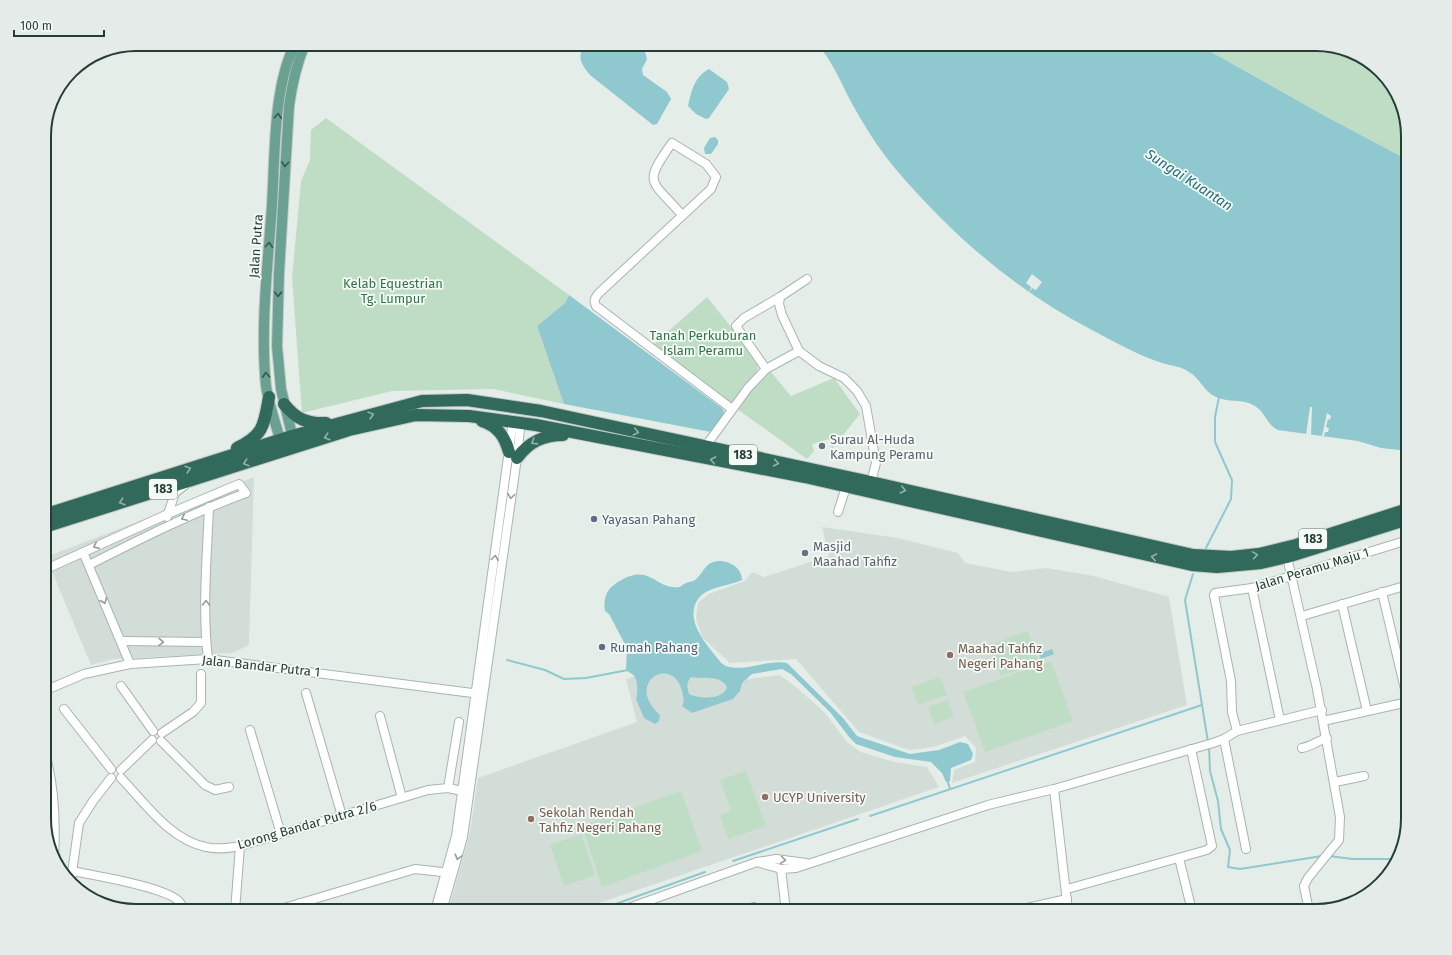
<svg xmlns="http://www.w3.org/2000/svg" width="1452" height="955" font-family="'Fira Sans',sans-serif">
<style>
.built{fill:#d3ddd8}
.green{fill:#bfddc5}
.water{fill:#8fc8cf;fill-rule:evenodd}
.pier{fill:#e5ede9}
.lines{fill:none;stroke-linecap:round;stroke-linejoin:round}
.stream{stroke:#8fc8cf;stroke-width:2}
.minor-casing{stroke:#a7b5b0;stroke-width:10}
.major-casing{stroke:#c2c9c7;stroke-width:12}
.highway-casing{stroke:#c2c9c7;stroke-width:14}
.minor{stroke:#fff;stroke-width:8}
.major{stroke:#6ba191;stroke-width:10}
.highway{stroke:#316a5b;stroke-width:12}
.oneway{stroke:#36574d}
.oneway2{stroke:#93b2a9}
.oneway3{stroke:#929e9a}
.worship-dot{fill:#6b7280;stroke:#f5faf7;stroke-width:1.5}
.service-dot{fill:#5c6f8a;stroke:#f5faf7;stroke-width:1.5}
.education-dot{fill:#8d6e63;stroke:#f5faf7;stroke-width:1.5}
.labels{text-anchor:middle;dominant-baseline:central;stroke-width:3.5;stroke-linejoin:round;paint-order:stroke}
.shield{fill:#f5faf7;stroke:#637670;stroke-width:1}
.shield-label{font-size:12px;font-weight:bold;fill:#243e36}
.street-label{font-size:13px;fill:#243e36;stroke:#f5faf7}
.park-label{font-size:13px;fill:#307447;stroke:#f5faf7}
.worship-label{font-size:13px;fill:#5b616d;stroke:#f5faf7;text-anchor:start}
.service-label{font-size:13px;fill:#4e5e75;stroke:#f5faf7;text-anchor:start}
.education-label{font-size:13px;fill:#785e54;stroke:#f5faf7;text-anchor:start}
.water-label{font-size:14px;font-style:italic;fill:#206e78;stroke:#f5faf7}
.rim{fill:none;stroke:#243e36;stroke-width:2}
</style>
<rect width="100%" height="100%" fill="#e5ede9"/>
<!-- built -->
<g class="built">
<polygon points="254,477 249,645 233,653 113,659 91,665 46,557"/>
<polygon points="822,527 898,538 958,553 965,563 1012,572 1046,568 1094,576 1169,597 1187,705 952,783 954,770 975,762 976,748 965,736 934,747 909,750 859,732 796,659 730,663 702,637 696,618 698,603 709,594 745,581 752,572 764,577 829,556"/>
<polygon points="670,666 733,681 780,675 795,686 825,713 847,742 861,752 894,762 927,767 939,787 576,911 448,911 470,832 478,778 637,722 626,679"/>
</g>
<!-- green -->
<g class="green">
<polygon points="1197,44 1316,44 1367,59 1396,90 1408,136 1408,160 1325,116"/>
<polygon points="326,118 569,295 565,303 537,326 564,404 493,389 392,391 302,413 292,278 301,181 310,160 311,130"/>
<path d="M707,297L744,343L758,366C758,377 738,396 731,404L657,348L654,344Z"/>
<polygon points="770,371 791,396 834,378 860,414 832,449 829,439 812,444 814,451 807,459 737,409 760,380"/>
<polygon points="1028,631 1039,663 1001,676 989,645"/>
<polygon points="1051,661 1073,721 985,752 963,692"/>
<polygon points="940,677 947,695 918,705 911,687"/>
<polygon points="948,700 954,717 934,724 928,707"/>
<polygon points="746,771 766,826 728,839 720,815 731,810 720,780"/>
<polygon points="681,791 702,851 602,887 582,826"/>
<polygon points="581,834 595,875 564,886 550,845"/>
</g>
<!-- water -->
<g class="water">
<path d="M586,44L643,45L647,59L642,69L643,75L667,92L671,99L657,124L653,125L590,75C581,64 576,56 586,44Z"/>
<path d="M817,44H1197L1325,116L1408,160V451L1381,448L1358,441L1278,430C1267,425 1265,412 1255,406C1242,398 1228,403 1216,397C1204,392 1200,378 1189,372C1181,366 1171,366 1162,363C1138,355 1114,342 1092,330C1017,291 954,237 899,173C879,150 863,124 849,98C840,80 831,59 817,44Z"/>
<path d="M709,69L727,82L729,89L709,118L706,119L696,114L688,106C691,91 695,76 709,69Z"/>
<polygon points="715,137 718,140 718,144 711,154 705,154 704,148 710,138"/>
<polygon points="569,295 723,409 725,415 711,432 564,404 537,326 565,303"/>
<path d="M721,561C732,562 742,569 742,580C729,586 706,587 698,599C685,618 703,640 714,654C719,660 722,666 730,667C749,671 769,659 787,663L843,718L857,736L910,754L939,750L960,742L968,744L973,754L971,760L951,768L950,781L946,782L942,773L931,762L895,757L856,744L850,738L830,712L791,674L782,669L752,674L742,683L740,691L733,699L692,713L682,706C685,701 683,696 682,691C673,654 623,682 660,715L659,721L655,724L644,718L636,699C638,694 638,680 634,676C633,674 628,672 626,670L627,648L609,614L605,611C603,600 606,590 615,584C651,560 653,590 679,587C683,586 680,586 684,584C687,582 692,582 695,580C706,571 704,561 721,561ZM691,677C704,680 720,674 727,687C724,700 699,699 689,694C687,687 686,683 691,677Z"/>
<polygon points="1052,649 1054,654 1041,659 1039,654"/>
</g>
<!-- pier -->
<g class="pier">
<polygon points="1032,274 1042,282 1036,290 1032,288 1029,293 1031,287 1026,283"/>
<polygon points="1310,407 1312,407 1311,436 1306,435"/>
<polygon points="1327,413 1331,416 1330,420 1328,419 1326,427 1329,428 1328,432 1325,432 1324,436 1322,436"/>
</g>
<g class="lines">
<!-- stream -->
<g class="stream">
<polyline points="1206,548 1231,499 1232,480 1215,442 1215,417 1219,397"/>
<polyline points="1193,574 1185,600 1208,742"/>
<polyline points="507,660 545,670 564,679 586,678 628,670"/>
<polyline points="1209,746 1210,771 1218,801 1221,829 1230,850 1228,867 1240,869 1322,856"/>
<polyline points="947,779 950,789"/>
<polyline points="870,816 1202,705"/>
<polyline points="1329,856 1352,859 1396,859"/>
<polyline points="733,861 858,819"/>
<polyline points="596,911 705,872"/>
</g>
<!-- minor casing -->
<g class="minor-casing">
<g id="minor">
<path d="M682,215C651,179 642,185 672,143L706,164L716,177L711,189L599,293C595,298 593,300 596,306L732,409"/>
<polyline points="780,297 779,304 782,315 799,351 819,366 844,378 857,391 866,406 876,463 871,482"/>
<polyline points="766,369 736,326 744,318 780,297 807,279"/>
<polyline points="705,447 748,388 766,369 799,351"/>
<polyline points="838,512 846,487"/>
<polyline points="167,517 175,493 185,485"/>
<polyline points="83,552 130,664"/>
<polyline points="1287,557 1317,689 1340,817 1339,840 1308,878 1304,886 1309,911"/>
<path d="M44,570L170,513L239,484L246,493C192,513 140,539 89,565"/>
<polyline points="1252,588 1280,720"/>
<polyline points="1382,592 1408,702"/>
<polyline points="1342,604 1367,711"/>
<polyline points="1302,616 1408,585"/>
<polyline points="122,641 206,642"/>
<path d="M208,659C202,609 207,557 209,507"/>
<polyline points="121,686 153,731"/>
<polyline points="44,691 84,674 130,664 208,659 480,694"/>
<polyline points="306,693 342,816"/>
<polyline points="64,709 111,769"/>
<polyline points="380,716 402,798"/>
<polyline points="1323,721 1408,702"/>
<polyline points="250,730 281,834"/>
<polyline points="1237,731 1232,712 1231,681 1214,595 1215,593 1252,588 1408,540"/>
<polyline points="162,733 193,712 201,703 201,674"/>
<polyline points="1224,739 1246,849"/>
<polyline points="161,741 205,785 215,790 229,787"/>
<path d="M1302,748C1312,746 1317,741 1327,738"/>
<path d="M44,750C55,785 56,821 54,858"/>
<polyline points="121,770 152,740"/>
<path d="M121,778C145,803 170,840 206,847C217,850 229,848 240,846L428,790L448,788L467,792"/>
<polyline points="1335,782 1364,776"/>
<polyline points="448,788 459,722"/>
<polyline points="1054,789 1068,911"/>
<polyline points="1179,858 1192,911"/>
<polyline points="757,862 781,869 796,868 988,805 1054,789 1213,743 1224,739 1237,731 1322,710"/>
<polyline points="781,869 786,911"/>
<path d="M72,871C92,875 173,888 181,904V911"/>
<polyline points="71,880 79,823 93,801 111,778"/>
<polyline points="1067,889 1207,850 1212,846 1191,749"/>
<polyline points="300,903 303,911"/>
<polyline points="235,911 240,846"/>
<polyline points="274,911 415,869 451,873"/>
<polyline points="435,911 456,836 512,428 517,423 520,429 517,458 463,837 442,911"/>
<polyline points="620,911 757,862 776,859 806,863"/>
<polyline points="739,911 754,907 758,911"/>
<polyline points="1013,911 1067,899"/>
</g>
</g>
<!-- major casing -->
<g class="major-casing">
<g id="major">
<path d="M294,443L281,389L277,346L279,273L289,106C292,84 296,65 305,44"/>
<path d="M282,447C277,427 269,406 266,386C260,329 268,262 272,205C275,157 273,87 295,44"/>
</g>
</g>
<!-- highway casing -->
<g class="highway-casing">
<g id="highway">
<path d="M284,404C296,419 307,424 326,423"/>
<path d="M482,421C498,426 505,437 509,452"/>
<path d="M237,448C264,435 264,425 269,397"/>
<path d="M517,458C529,442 543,435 563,435"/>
<polyline points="44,515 292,436 422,401 467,400 541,411 871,482 1193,555 1231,557 1259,554 1296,545 1408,509"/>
<polyline points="44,527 349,430 416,415 469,416 536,425 805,477 1192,565 1217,567 1261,563 1287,557 1408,519"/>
</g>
</g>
<!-- minor -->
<use href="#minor" class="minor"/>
<!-- major -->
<use href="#major" class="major"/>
<!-- highway -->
<use href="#highway" class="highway"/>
</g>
<!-- one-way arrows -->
<defs><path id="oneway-chevron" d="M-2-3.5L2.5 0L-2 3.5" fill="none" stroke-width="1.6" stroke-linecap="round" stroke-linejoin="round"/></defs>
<g class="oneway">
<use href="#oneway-chevron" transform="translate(278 116) rotate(-86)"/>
<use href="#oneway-chevron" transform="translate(285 164) rotate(94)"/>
<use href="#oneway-chevron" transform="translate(269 245) rotate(-86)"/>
<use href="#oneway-chevron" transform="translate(278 294) rotate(92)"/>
<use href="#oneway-chevron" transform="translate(266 375) rotate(-93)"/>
</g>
<g class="oneway2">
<use href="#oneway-chevron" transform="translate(371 415) rotate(-15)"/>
<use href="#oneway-chevron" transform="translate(636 432) rotate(13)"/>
<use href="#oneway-chevron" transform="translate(327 437) rotate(162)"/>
<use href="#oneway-chevron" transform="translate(534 442) rotate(148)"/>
<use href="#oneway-chevron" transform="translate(713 460) rotate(-169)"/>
<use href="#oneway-chevron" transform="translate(246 463) rotate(162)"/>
<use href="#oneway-chevron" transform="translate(776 463) rotate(12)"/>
<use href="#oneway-chevron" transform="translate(188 469) rotate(-17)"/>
<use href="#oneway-chevron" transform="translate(903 490) rotate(13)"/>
<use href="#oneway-chevron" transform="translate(122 502) rotate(162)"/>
<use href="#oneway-chevron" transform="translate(1255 555) rotate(-9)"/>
<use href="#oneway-chevron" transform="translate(1154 557) rotate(-168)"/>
</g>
<g class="oneway3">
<use href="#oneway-chevron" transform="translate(511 496) rotate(98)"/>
<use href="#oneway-chevron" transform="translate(184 518) rotate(155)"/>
<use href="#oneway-chevron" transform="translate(96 546) rotate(156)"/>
<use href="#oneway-chevron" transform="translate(495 558) rotate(-82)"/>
<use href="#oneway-chevron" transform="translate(104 601) rotate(67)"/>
<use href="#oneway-chevron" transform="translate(206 603) rotate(-90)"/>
<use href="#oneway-chevron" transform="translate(161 642) rotate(1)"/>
<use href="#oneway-chevron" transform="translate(458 857) rotate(105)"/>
<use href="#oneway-chevron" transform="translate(783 860) rotate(8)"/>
</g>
<!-- markers -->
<g class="worship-dot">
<circle cx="822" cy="446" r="4"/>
<circle cx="805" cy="553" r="4"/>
</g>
<g class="service-dot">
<circle cx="594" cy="519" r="4"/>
<circle cx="602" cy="647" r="4"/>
</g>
<g class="education-dot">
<circle cx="950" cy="655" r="4"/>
<circle cx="765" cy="797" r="4"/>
<circle cx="531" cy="819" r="4"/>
</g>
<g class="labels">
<!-- shield labels -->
<g class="shield">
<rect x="729" y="445" width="28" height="20" rx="3"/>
<rect x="149" y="479" width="28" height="20" rx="3"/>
<rect x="1299" y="529" width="28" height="20" rx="3"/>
</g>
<g class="shield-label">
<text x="743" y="455">183</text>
<text x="163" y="489">183</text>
<text x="1313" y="539">183</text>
</g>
<!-- street labels -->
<g class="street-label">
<text transform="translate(256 246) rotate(-86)">Jalan Putra</text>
<text transform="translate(1312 569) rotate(-17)">Jalan Peramu Maju 1</text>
<text transform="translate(261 666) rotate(6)">Jalan Bandar Putra 1</text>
<text transform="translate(307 825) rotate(-16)">Lorong Bandar Putra 2/6</text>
</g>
<!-- park labels -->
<g class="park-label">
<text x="393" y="283">Kelab Equestrian<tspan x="393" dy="15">Tg. Lumpur</tspan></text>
<text x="703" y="335">Tanah Perkuburan<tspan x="703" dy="15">Islam Peramu</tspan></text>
</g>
<!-- worship labels -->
<g class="worship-label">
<text x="830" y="439">Surau Al-Huda<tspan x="830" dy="15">Kampung Peramu</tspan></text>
<text x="813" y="546">Masjid<tspan x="813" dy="15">Maahad Tahfiz</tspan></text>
</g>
<!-- service labels -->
<g class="service-label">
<text x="602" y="519">Yayasan Pahang</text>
<text x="610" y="647">Rumah Pahang</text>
</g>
<!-- education labels -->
<g class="education-label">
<text x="958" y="648">Maahad Tahfiz<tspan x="958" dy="15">Negeri Pahang</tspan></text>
<text x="773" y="797">UCYP University</text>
<text x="539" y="812">Sekolah Rendah<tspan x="539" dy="15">Tahfiz Negeri Pahang</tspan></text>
</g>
<!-- water labels -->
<g class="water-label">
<text transform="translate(1189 180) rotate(33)">Sungai Kuantan</text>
</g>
</g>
<!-- crop -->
<path d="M0 0H1452V955H0ZM136 51H1316A85 85 0 0 1 1401 136V819A85 85 0 0 1 1316 904H136A85 85 0 0 1 51 819V136A85 85 0 0 1 136 51Z" fill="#e4ebe8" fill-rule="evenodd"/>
<path class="rim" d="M136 51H1316A85 85 0 0 1 1401 136V819A85 85 0 0 1 1316 904H136A85 85 0 0 1 51 819V136A85 85 0 0 1 136 51Z"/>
<!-- scale -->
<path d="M14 30v6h90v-6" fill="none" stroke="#243e36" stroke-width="2"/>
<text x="20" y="30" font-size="12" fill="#243e36" stroke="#f5faf7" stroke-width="3" paint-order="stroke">100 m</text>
</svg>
